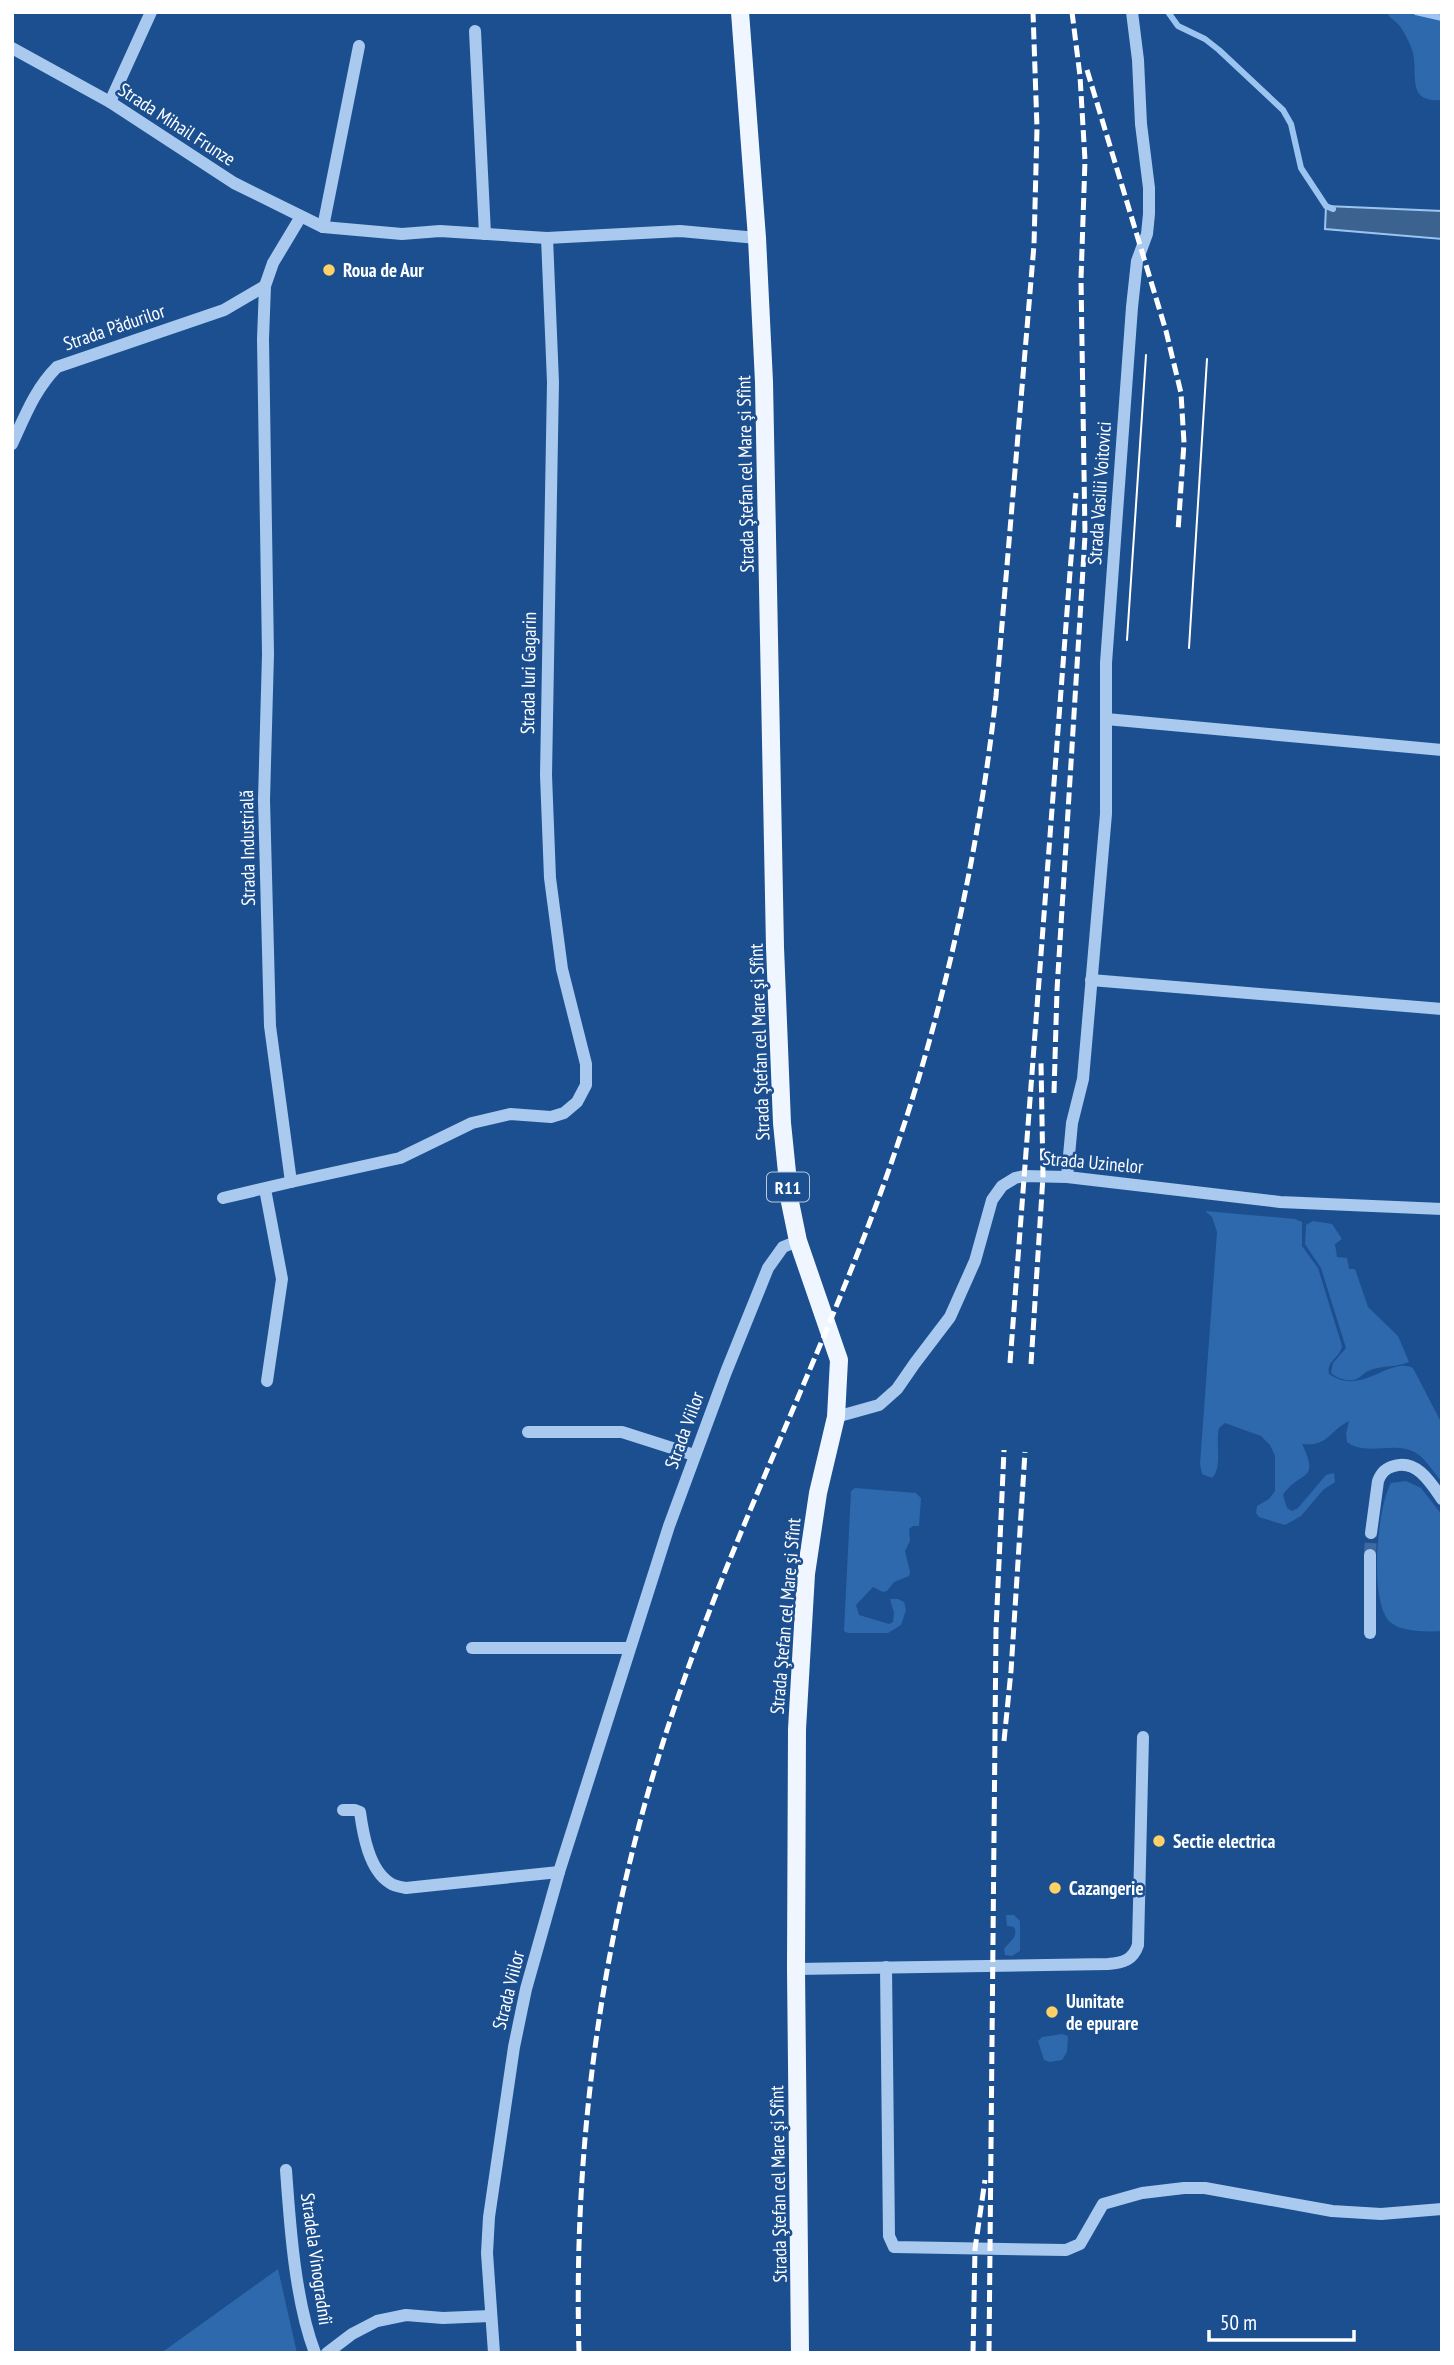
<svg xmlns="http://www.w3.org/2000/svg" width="1454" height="2365" font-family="'PT Sans Narrow',sans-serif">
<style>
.green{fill:#2e69ad}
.water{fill:#3c6290;stroke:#9cc4f0;stroke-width:2}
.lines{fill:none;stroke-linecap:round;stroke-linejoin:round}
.stream{stroke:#9cc4f0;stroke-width:6}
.minor-tunnel{stroke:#3d69a0;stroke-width:12;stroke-dasharray:12 6;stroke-linecap:butt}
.minor{stroke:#a9c9ee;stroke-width:12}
.major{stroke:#f0f6ff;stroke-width:18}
.tram{stroke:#fff;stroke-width:2}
.rail{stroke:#fff;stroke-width:5;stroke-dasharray:12 5;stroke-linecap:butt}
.poi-dot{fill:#ffd166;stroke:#1b4f8f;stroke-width:2.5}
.labels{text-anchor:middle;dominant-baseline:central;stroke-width:5;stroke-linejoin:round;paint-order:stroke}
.shield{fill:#1b4f8f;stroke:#bbcadd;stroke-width:2}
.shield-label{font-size:18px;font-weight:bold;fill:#fff}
.street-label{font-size:19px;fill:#fff;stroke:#1b4f8f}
.poi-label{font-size:19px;font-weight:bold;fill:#fff;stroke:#1b4f8f;text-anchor:start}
</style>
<rect width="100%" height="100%" fill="#1b4f8f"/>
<!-- green -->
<g class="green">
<path d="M1387,12H1442V100C1406,103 1418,76 1413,53C1411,45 1403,29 1398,24C1393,19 1389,18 1387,12Z"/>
<path d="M1205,1211L1295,1219L1302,1222V1246L1318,1268L1342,1346C1341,1357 1326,1361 1329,1374C1362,1397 1389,1356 1413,1368L1442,1424V1482C1434,1473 1426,1459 1416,1453C1395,1440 1366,1457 1347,1442L1346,1434L1349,1421C1329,1431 1328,1447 1302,1444C1321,1483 1299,1470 1283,1495L1287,1508L1292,1511L1298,1508L1326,1475L1334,1473L1335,1482L1323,1490L1301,1516L1285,1525L1259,1517L1256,1513L1257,1506L1269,1499L1275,1491V1456L1270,1445L1261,1436L1225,1423L1219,1428C1215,1443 1223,1467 1212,1478L1202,1474L1200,1464L1217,1232L1212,1217Z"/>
<path d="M1313,1221L1332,1224L1342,1239L1335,1244L1337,1257L1347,1258L1349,1269H1355L1368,1307L1398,1336L1409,1362C1396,1368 1380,1365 1368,1371C1362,1374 1360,1379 1353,1380C1345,1381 1337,1378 1331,1373L1333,1363L1346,1348L1321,1268L1305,1244L1306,1225Z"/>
<path d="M1406,1481L1421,1488L1442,1515V1631C1428,1632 1399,1632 1389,1621C1369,1599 1377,1508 1391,1483Z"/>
<polygon points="855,1488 916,1493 921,1498 919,1526 913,1526 909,1529 910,1541 905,1551 910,1572 909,1576 894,1582 887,1591 883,1592 873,1587 856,1605 859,1615 889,1624 893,1622 894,1613 890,1599 898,1599 904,1602 906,1610 901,1625 888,1633 848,1633 844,1631 851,1491"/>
<path d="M1006,1915H1014L1020,1921V1951L1012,1956L1005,1955L1004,1949C1009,1941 1019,1938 1014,1927L1007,1926Z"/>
<polygon points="1062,2034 1068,2036 1067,2052 1062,2060 1050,2062 1044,2060 1038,2041 1042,2037"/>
<polygon points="278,2269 297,2353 161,2353"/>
</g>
<!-- water -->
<polygon class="water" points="1326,206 1442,211 1442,239 1325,229"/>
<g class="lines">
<!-- stream -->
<g class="stream">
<polyline points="1168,12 1178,26 1205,39 1219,50 1283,110 1291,124 1301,168 1326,206 1333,209"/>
<polyline points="1416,12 1442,18"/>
</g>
<!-- minor-tunnel -->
<polyline class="minor-tunnel" points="1370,1555 1371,1533"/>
<!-- minor -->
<g class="minor">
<polyline points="475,31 485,234"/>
<polyline points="12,48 110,102 234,183 323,227 402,234 440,231 547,238 680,231 757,238"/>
<polyline points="110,102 151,12"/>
<polyline points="300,218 273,263 265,286 263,339 268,654 264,800 270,1026 291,1182 400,1158 472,1123 510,1114 551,1117 564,1113 577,1102 586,1085 586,1064 562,969 550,878 546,775 553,382 547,238"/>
<polyline points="323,227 359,46"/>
<path d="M12,444C25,416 35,389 57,367L224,310L265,286"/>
<polyline points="1106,719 1442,750"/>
<polyline points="1091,980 1442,1009"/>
<polyline points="1067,1177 1072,1123 1083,1079 1106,814 1106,663 1132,307 1137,261 1147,234 1149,214 1149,188 1141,124 1138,60 1132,12"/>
<polyline points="265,1189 282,1279 267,1381"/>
<polyline points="223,1198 291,1182"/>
<polyline points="836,1417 879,1405 897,1389 915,1363 950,1317 975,1261 992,1200 1002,1186 1015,1178 1024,1176 1067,1177 1280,1202 1442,1209"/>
<polyline points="528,1432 622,1432 694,1455"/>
<path d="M1371,1533L1378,1481C1381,1473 1385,1468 1394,1466C1417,1459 1431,1483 1442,1499"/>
<polyline points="1370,1555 1370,1633"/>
<polyline points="472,1648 629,1648"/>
<path d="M343,1810H355L360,1812C363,1834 369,1870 390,1883C394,1886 401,1887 406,1888L559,1872"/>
<polyline points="886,1967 889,2236 894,2247 1066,2250 1080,2244 1103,2204 1142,2193 1184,2188 1205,2188 1332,2211 1381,2214 1442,2209"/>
<path d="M796,1969L1108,1964C1123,1963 1133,1960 1138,1945L1143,1737"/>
<path d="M286,2170C290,2226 295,2301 315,2353"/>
<polyline points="327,2353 352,2334 377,2321 406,2315 443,2318 490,2316"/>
<polyline points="494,2353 487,2253 489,2217 514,2047 526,1989 559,1872 669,1526 726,1372 768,1268 783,1247 798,1241"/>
</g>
<!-- major -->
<polyline class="major" points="740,12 757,238 764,382 775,947 782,1123 790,1202 798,1241 839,1360 836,1417 818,1493 806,1574 797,1729 796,1969 800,2353"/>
<!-- tram -->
<g class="tram">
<polyline points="1127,640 1146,355"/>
<polyline points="1189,648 1207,359"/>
</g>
<!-- rail -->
<g class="rail">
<polyline points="1087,70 1166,331 1181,393 1184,443 1178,531"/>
<polyline points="1054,1093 1057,990 1085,536 1081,279 1085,160 1080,76 1072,12"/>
<polyline points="1010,1363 1076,493"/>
<polyline points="1031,1364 1043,1176 1041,1063"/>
<polyline points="1004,1741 1011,1671 1025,1452"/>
<path d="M579,2353C573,2142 602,1931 667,1730C723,1557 804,1394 869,1224C934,1054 976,876 996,696L1034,245L1037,128L1033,12"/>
<polyline points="973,2353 975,2249 985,2180"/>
<polyline points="989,2353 996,1630 1004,1450"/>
</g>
</g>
<!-- markers -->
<g class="poi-dot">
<circle cx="329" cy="270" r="7"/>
<circle cx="1159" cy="1841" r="7"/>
<circle cx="1055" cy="1888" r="7"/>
<circle cx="1052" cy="2012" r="7"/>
</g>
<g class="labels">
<!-- shield labels -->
<rect class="shield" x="767" y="1172.5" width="42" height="29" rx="5"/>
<g class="shield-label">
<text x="788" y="1187">R11</text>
</g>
<!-- street labels -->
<g class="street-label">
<text transform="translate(177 124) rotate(33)">Strada Mihail Frunze</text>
<text transform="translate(114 327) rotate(-19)">Strada Pădurilor</text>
<text transform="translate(745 474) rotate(-91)">Strada Ştefan cel Mare şi Sfînt</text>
<text transform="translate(1099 493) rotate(-86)">Strada Vasilii Voitovici</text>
<text transform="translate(528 673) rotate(-89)">Strada Iuri Gagarin</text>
<text transform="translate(247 848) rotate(-91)">Strada Industrială</text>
<text transform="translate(759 1042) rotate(-92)">Strada Ştefan cel Mare şi Sfînt</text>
<text transform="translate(1093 1162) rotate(5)">Strada Uzinelor</text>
<text transform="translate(684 1430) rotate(-70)">Strada Viilor</text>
<text transform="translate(785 1616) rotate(-85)">Strada Ştefan cel Mare şi Sfînt</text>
<text transform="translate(508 1990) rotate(-76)">Strada Viilor</text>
<text transform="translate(778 2184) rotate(-91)">Strada Ştefan cel Mare şi Sfînt</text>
<text transform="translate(317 2259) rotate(82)">Stradela Vinogradnîi</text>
</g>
<!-- poi labels -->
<g class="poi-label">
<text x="343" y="270">Roua de Aur</text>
<text x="1173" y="1841">Sectie electrica</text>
<text x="1069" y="1888">Cazangerie</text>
<text x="1066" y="2001">Uunitate<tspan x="1066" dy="22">de epurare</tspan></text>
</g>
</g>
<!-- border -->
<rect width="1454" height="2365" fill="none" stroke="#ffffff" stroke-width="28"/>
<!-- scale -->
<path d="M1209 2330v10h145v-10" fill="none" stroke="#ffffff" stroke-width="3.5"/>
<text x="1220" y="2330" font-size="21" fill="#ffffff" stroke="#1b4f8f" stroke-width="5" paint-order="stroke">50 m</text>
</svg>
